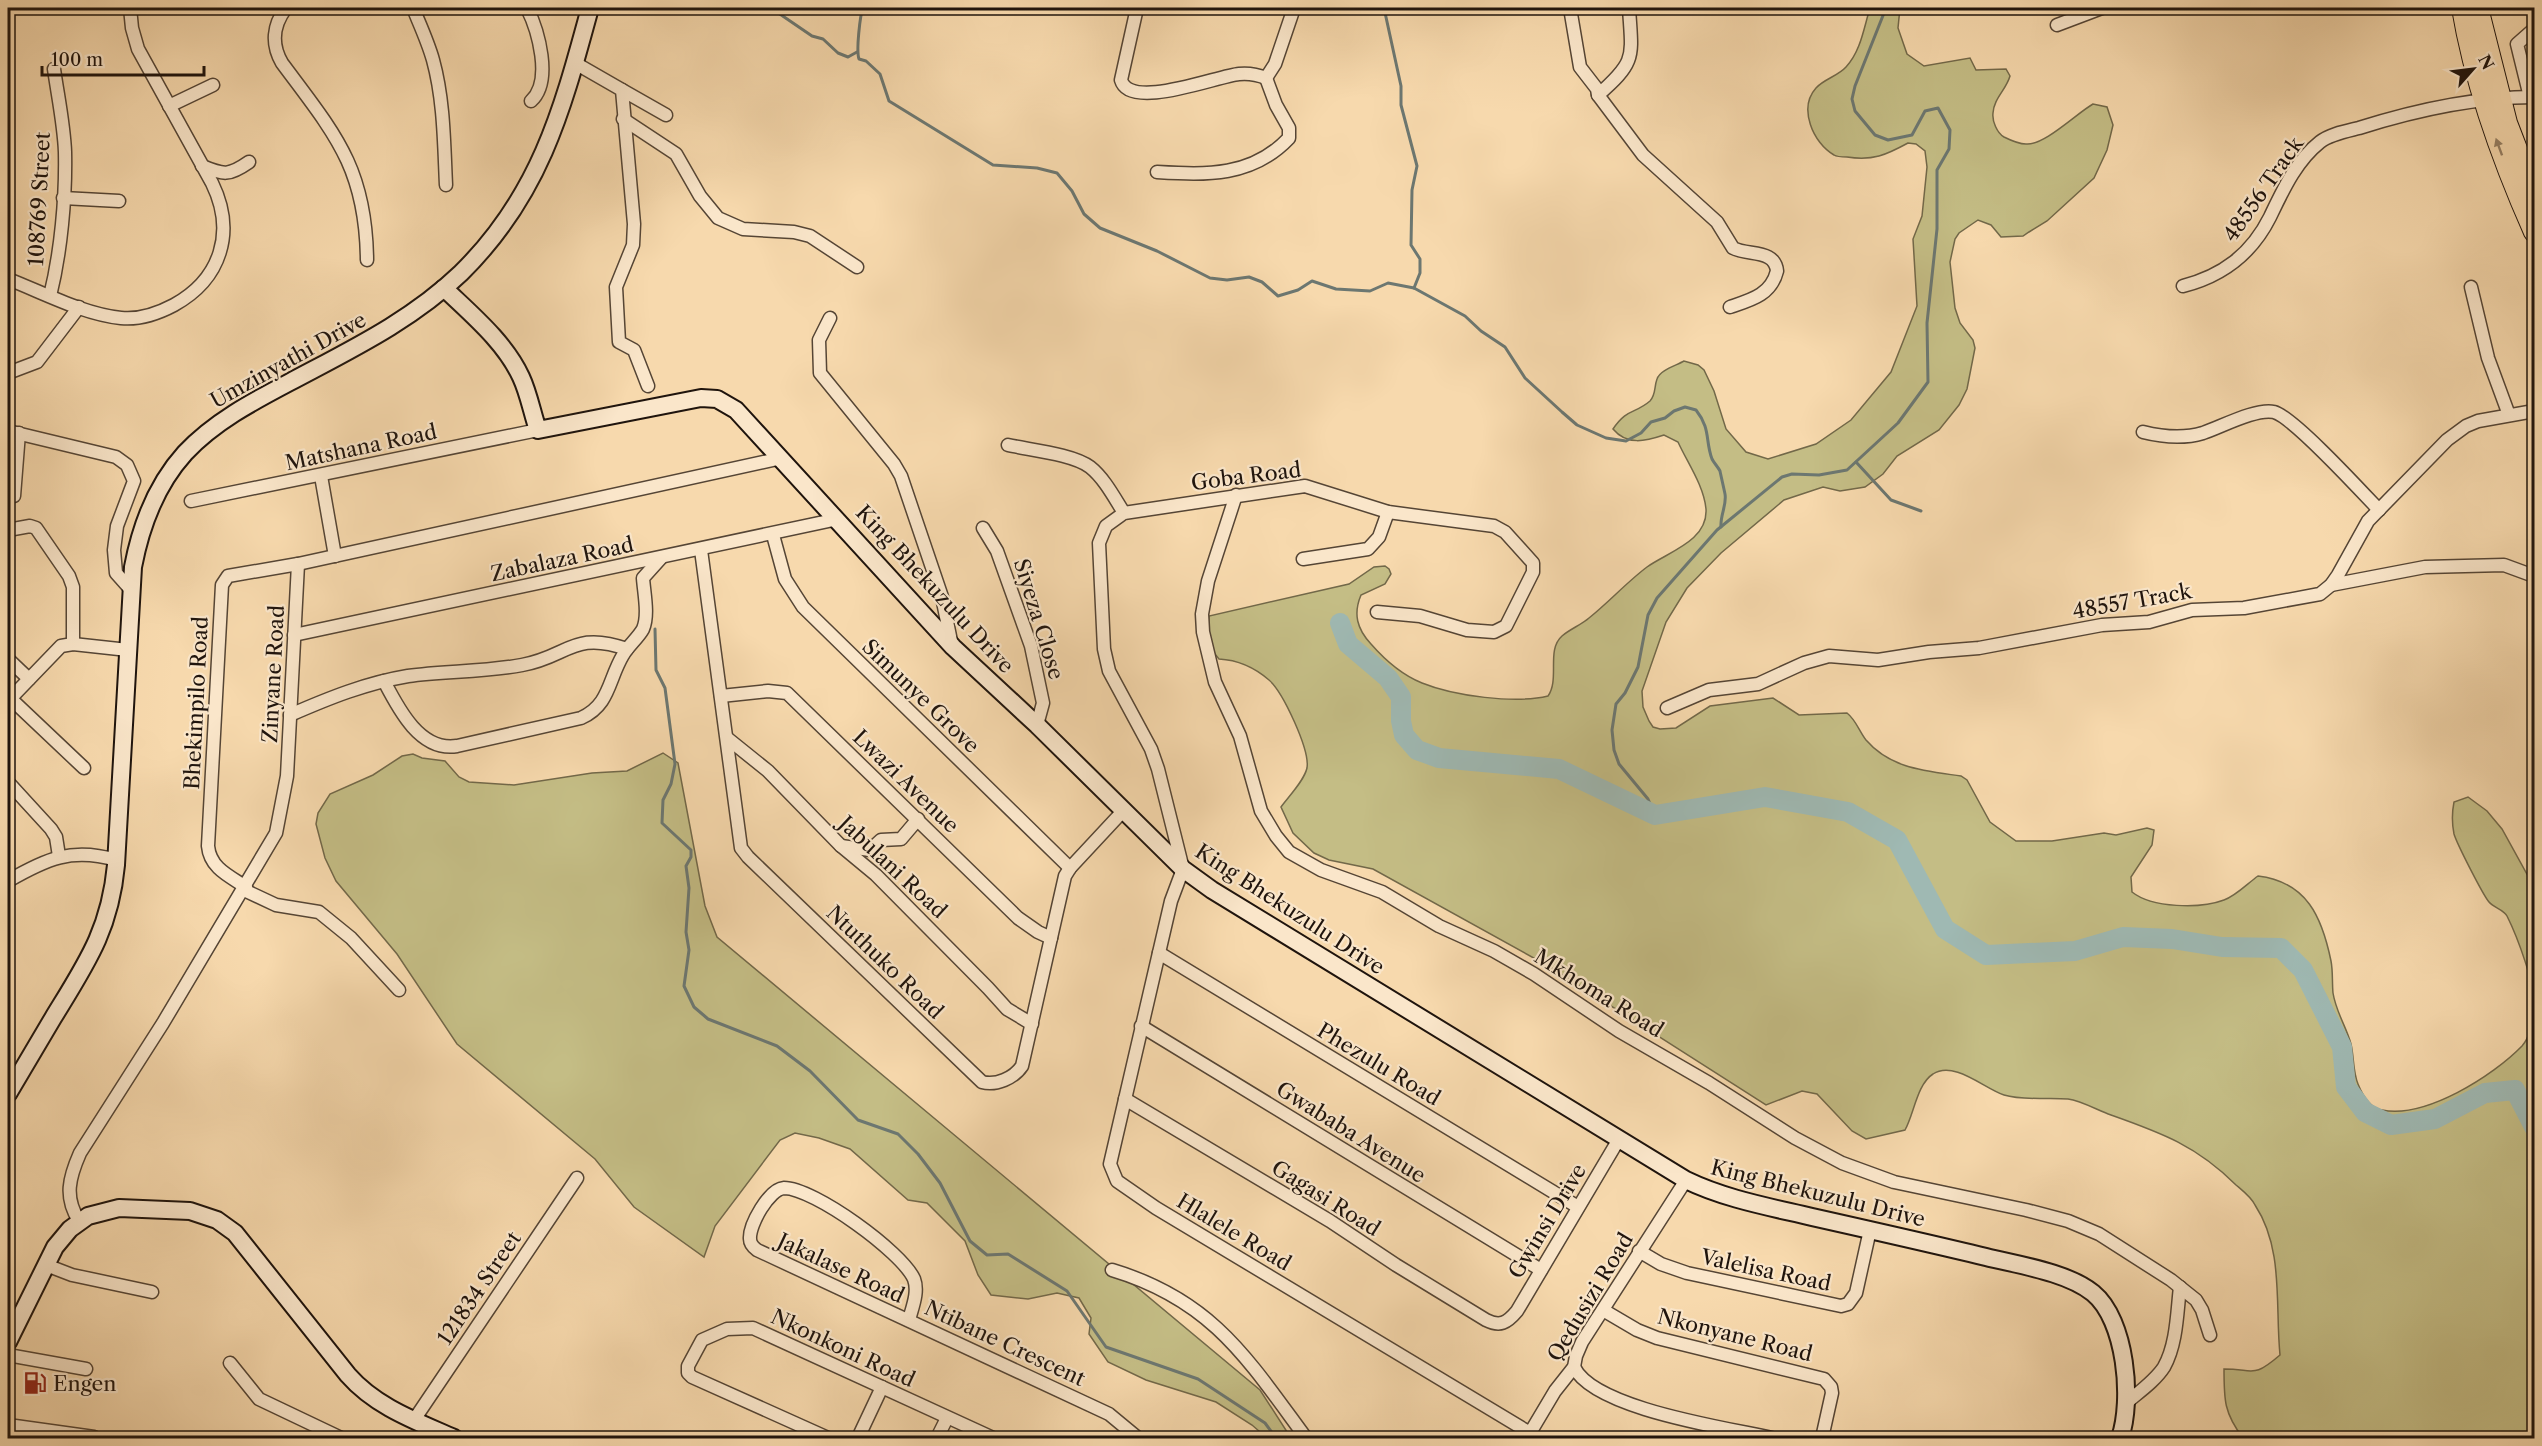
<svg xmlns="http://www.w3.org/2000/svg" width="2542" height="1446" font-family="'Libre Caslon Text',serif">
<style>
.green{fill:#c4bd85;stroke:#726849;stroke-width:1.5}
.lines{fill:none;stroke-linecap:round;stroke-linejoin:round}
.stream{stroke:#6c7771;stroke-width:3}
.river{stroke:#9fb9b3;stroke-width:20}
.street-casing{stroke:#554535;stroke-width:15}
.secondary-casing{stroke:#1f140d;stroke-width:20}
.primary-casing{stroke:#1f140d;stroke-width:22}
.street{stroke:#fae6ca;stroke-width:12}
.secondary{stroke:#fae6ca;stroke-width:16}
.primary{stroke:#f7d9ad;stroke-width:20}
.oneway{fill:#968065}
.labels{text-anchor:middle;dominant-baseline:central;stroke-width:4.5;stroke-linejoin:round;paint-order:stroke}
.street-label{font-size:21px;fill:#1f140d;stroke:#fae6ca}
.poi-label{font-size:21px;fill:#1f140d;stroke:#fae6ca;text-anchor:start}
</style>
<rect width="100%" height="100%" fill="#f7d9ad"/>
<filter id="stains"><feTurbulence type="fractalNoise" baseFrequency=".00333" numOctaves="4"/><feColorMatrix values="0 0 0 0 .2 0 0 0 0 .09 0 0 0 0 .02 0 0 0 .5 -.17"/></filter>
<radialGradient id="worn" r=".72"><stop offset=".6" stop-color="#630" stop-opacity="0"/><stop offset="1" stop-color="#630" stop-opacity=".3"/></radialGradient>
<!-- green -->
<g class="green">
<path d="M1870,8H1900L1898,28L1907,54L1924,66L1970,58L1976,70L2006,69L2010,76C2006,90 1994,98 1993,113C1992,121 1997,133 2004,137C2010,140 2020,144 2026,144C2044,146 2077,113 2093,104L2107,107L2113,125L2107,150L2094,178L2047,221L2029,232L2023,236L2001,237L1991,225L1978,220L1959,233L1955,239L1950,262L1955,308L1960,323L1973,340L1975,348L1967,389L1959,405L1939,430L1897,456L1883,474L1865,487L1840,491L1823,487L1784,500L1721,553L1687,588L1666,622L1642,691L1643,707L1649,721L1653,727L1660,729L1676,728L1710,706L1773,698L1799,715L1847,713C1856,720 1859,731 1866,740C1891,769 1926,771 1961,776L1967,780L1990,822L2016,841H2052L2104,833L2116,835L2147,828L2154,830L2152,845L2131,877L2132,892C2152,908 2200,909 2224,900C2236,896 2248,883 2258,876C2307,882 2322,917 2331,961C2333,971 2332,982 2333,993C2336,1012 2346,1026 2351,1044C2354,1057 2353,1072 2358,1084C2362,1094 2370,1108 2382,1110C2425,1119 2493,1076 2522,1046C2531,1036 2532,1020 2534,1007C2536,986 2517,936 2507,916C2503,909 2494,908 2489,902C2483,895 2457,844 2454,834C2452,824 2452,812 2454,802L2468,797L2487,811L2502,829L2534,887V1438H2243C2224,1413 2224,1400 2224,1369C2255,1369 2252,1379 2280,1355C2275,1305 2284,1249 2255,1205C2251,1197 2243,1191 2236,1185C2197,1146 2162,1133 2111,1115C2097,1110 2082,1101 2068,1099C2048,1097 2023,1101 2004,1095C1985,1089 1954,1060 1933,1074C1917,1084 1914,1114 1905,1130L1866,1139L1852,1131L1817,1094L1802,1091L1766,1105L1550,967L1373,869L1329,860L1314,853L1293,833L1281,807C1289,796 1304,781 1307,768C1310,750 1283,692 1269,680C1254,667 1238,660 1219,659C1207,646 1208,633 1209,616L1349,584L1374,567L1385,566L1389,569L1391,574L1385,584L1361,595C1353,614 1357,629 1371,644C1385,660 1402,675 1422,683C1454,696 1515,704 1548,696C1560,679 1546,650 1562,636C1570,629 1581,625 1589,618C1609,602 1627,582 1647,567C1668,552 1708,541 1706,509C1704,486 1687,462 1678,442L1664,435C1646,441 1627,446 1613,429C1627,408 1635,414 1650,401C1656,395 1654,387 1657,379C1660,370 1675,366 1684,361L1698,365L1704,370L1714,391L1726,429L1746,452L1768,459L1816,444L1851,420L1891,372L1917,306L1913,239L1922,216L1927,167L1925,151L1916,144L1908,143C1886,155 1873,161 1847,157C1843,157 1837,157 1834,155C1813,143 1798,108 1816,88C1824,79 1838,76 1846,67C1861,51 1864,27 1870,8Z"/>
<polygon points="663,753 678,763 705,906 717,937 1260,1390 1291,1438 1267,1438 1252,1425 1216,1402 1146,1380 1108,1362 1089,1334 1091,1318 1079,1298 1057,1293 1028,1299 991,1295 978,1275 965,1241 927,1203 908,1200 850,1149 819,1138 795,1133 780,1140 715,1226 704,1257 634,1207 595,1159 457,1044 397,954 336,881 325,858 316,824 318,813 330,794 373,775 402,756 413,754 422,758 445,761 459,777 469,782 514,785 592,773 627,771"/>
</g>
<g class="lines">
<!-- stream -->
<g class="stream">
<polyline points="771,8 812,36 823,39 838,53 848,57 857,52"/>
<path d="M863,8C860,15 856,51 859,59L866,61L880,74L889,101L993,165L1037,168L1057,173L1072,191L1084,214L1100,228L1157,251L1210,278L1227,280L1249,277L1262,282L1278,296L1298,290L1312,281L1336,289L1370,291L1388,283L1414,288L1465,316L1481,331L1505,347L1525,378L1562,412L1577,425L1606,438L1626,441L1641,433L1651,422L1665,418L1674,411L1685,407L1696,410C1711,429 1705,440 1712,459C1714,463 1718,467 1720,471C1721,476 1724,489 1725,494C1727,505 1720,515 1721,527"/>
<polyline points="1384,8 1401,86 1401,105 1417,166 1412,190 1411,245 1420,259 1420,273 1414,288"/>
<polyline points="1856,462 1891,500 1921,511"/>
<polyline points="655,629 656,670 665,688 675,764 671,784 663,800 662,823 691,850 691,857 686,866 689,888 686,932 689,950 684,986 694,1007 708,1019 777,1046 810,1071 858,1120 898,1134 918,1154 940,1183 970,1241 987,1255 1008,1254 1067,1291 1106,1347 1198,1379 1265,1423 1276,1438"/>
<polyline points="1655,815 1648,799 1619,764 1614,750 1612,730 1616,704 1625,693 1638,667 1648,615 1657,598 1717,530 1782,477 1792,474 1819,475 1847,470 1898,423 1928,382 1927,323 1937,229 1937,170 1949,149 1950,130 1938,108 1925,111 1912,135 1888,140 1875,135 1855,111 1852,99 1855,86 1886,8"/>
</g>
<!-- river -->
<polyline class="river" points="1340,623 1348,644 1388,678 1401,697 1401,721 1404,735 1417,750 1439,758 1559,769 1655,815 1765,797 1848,812 1897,840 1945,929 1986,955 2075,951 2123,937 2172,939 2222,947 2281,948 2303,970 2342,1047 2346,1087 2365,1112 2391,1125 2435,1119 2485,1093 2515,1090 2534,1127"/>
<!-- street casing -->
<g class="street-casing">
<g id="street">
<path d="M286,8C273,25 271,44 282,63C334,133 366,167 367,260"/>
<path d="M413,8C420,25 428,42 433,60C444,100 444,143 446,185"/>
<path d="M527,8C538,30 553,81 531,101"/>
<path d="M1137,8L1121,80C1130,111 1217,76 1239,74C1249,73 1256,74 1266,78L1275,64L1294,8"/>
<path d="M1570,8L1580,67L1597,89L1598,95L1643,155L1717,222L1733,248C1748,256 1775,249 1777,271C1771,295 1751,300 1730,307"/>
<polyline points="2057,25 2102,8"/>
<polyline points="575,63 622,90 634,224 633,245 616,287 619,342 634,350 648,386"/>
<polyline points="622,90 666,115"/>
<path d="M1598,95C1637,61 1632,57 1629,8"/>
<polyline points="2530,97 2517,44 2534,29"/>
<polyline points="169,106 213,85"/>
<polyline points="623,119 676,154 700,196 718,218 743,229 794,232 810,236 857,267"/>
<path d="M202,166C224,175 229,176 249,162"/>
<path d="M1157,172C1207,175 1252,177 1289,138V128L1276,105L1266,78"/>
<polyline points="63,198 119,201"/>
<path d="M8,279C44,293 83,314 121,318C140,320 157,314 174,305C221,279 236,232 212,183L138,49L132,28L130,8"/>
<path d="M2183,286C2222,276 2251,255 2270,217C2283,190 2296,161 2320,142C2330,134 2347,131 2359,128C2416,110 2474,97 2534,97"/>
<polyline points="2471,287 2488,358 2509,415"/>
<path d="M50,296C61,252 66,197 65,152C64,125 58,97 54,69"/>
<polyline points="830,318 819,340 820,373 894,464 901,476 942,597 952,646"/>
<polyline points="8,373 37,362 79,307"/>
<polyline points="8,431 116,457 127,465 134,481 117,526 114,550 116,573 132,591"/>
<path d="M2143,432C2163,437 2183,439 2203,433C2221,427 2256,408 2274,412C2293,417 2361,491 2379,510"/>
<path d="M1008,445C1030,450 1073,454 1090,467C1104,478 1114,497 1124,513"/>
<polyline points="321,476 335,556"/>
<polyline points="1236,495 1208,581 1202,614 1203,632 1215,682 1240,736 1261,811 1276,836 1289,852 1321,870 1382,892 1439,926 1494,951 1534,974 1619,1031 1709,1083 1795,1138 1842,1163 1894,1182 2026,1210 2068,1221 2099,1234 2171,1280 2196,1300 2202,1310 2210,1335"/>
<polyline points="14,496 19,433"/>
<polyline points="191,501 538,430"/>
<polyline points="983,528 997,551 1031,646 1043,703 1037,725"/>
<polyline points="8,530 30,526 36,528 69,576 73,587 73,644"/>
<polyline points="773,535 785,579 803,607 1070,868"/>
<path d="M701,550L741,848L748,857L982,1082C996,1086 1014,1078 1022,1066L1065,876L1070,868L1124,810"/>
<polyline points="1303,559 1368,549 1379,537 1388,512"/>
<polyline points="2331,585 2425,567 2504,565 2534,576"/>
<polyline points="1377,612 1420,616 1467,630 1494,632 1506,626 1533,572 1533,563 1505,532 1494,526 1388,512 1305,486 1124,513 1106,526 1099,543 1104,649 1109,671 1151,749 1158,769 1183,869 1171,901 1110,1164 1117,1181 1156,1208 1530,1433 1529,1438"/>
<polyline points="294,635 838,519"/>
<polyline points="8,659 29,679"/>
<path d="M384,681C398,708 420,752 457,746L581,718C610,705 608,680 623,655C628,646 638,638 643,629C649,615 644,593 643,578L661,558"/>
<polyline points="721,696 768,691 787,693 1018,918 1038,932 1051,938"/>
<polyline points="10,698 84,768"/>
<polyline points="8,701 61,646 73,644 128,650"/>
<polyline points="1667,708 1709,690 1758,684 1804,663 1829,656 1878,660 1929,652 1979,648 2102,625 2149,622 2192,610 2244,608 2320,594 2331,585 2338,575 2368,521 2447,440 2466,426 2478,421 2534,411"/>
<path d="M290,715C329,698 366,683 408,676C446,671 485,672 522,665C568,657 573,630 627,649"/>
<polyline points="727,738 768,771 841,846 876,875 988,988 1007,1009 1032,1024"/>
<polyline points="8,782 51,829 56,837 59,856"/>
<polyline points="841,846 870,850 881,840 901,839 918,819"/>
<path d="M8,881C46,859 72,847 116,860"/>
<path d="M246,887C229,876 210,868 208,846L222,585L228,576L298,564L782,458"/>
<polyline points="244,890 276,905 319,912 351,938 399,990"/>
<polyline points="1159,953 1578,1207"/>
<polyline points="1141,1026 1541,1270"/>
<path d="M1125,1099L1330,1221L1396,1265L1486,1320C1500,1327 1507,1323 1517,1311L1619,1139"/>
<path d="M79,1221C64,1197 69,1178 80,1153L163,1023L276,833L287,776L298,564"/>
<polyline points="1639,1251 1661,1264 1687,1273 1841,1306 1848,1304 1856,1293 1870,1230"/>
<polyline points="46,1265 72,1275 152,1292"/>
<path d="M1112,1270C1212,1300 1247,1358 1306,1438"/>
<polyline points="1603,1310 1637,1330 1657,1338 1824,1379 1831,1387 1832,1393 1822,1438"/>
<path d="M909,1320C912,1308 919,1292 914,1279C902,1252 814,1188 784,1188C769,1189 749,1225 750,1239C750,1244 753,1247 757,1250L1109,1414L1138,1438"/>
<polyline points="8,1355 86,1369"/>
<polyline points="230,1363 259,1399 341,1438"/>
<path d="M1574,1367C1594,1409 1727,1428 1772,1438"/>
<path d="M2126,1403C2139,1392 2155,1381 2164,1367C2177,1344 2177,1312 2180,1287"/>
<polyline points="414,1420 577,1178"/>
<polyline points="8,1425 94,1437"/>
<polyline points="1530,1433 1555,1391 1574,1367 1576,1356 1582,1342 1686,1180"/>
<polyline points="828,1438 692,1377 688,1373 688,1366 702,1340 727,1329 753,1328 993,1438"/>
<polyline points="858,1438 882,1387"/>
<polyline points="937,1438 947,1418"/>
</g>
</g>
<!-- secondary casing -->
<g class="secondary-casing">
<g id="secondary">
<path d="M444,288C471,314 505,342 521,377C529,394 532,413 538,430L701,398L717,399L736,410L953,647L1037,725L1183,869L1212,890L1686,1180C1725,1199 1770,1207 1812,1217C1870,1230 1928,1243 1986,1257C2018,1265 2067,1272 2093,1293C2126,1320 2133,1400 2120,1438"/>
<path d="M8,1094C23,1069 38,1043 53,1018C86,964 110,930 116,865L133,567C141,525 156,485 185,453C214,422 252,402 290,382C350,350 411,321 461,273C540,195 562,111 590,8"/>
<path d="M8,1342L55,1247L70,1229L88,1216L119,1208L190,1211L217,1220L235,1233L348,1375C376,1407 416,1421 454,1438"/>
</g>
</g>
<!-- primary casing -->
<g class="primary-casing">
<g id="primary">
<path d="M2462,8C2475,86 2502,160 2534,232"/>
<polyline points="2478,8 2507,123 2534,193"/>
</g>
</g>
<!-- street -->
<use href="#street" class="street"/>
<!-- secondary -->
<use href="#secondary" class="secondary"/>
<!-- primary -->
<use href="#primary" class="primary"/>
</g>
<!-- one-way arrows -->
<defs><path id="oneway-solid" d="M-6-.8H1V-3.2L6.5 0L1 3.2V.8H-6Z" transform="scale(1.5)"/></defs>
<use class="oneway" href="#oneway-solid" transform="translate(2499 147) rotate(-110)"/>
<!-- icons -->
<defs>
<g id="fuel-bare" transform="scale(1.8)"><path d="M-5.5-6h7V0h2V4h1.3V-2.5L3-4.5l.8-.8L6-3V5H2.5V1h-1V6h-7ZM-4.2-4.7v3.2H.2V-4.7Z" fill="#8f2418" stroke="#fae6ca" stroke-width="2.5" paint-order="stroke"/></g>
</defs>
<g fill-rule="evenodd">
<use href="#fuel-bare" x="35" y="1383"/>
</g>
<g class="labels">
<!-- street labels -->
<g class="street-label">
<text transform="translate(2263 189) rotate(-55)">48556 Track</text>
<text transform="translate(39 199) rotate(-87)">108769 Street</text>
<text transform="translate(288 360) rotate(-29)">Umzinyathi Drive</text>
<text transform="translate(361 447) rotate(-12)">Matshana Road</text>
<text transform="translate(1246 476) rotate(-7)">Goba Road</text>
<text transform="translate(562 559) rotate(-12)">Zabalaza Road</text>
<text transform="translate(935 589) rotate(47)">King Bhekuzulu Drive</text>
<text transform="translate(2132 601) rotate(-10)">48557 Track</text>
<text transform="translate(1039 619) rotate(73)">Siyeza Close</text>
<text transform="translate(273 674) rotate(-87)">Zinyane Road</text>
<text transform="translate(921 696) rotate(44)">Simunye Grove</text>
<text transform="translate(196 703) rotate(-87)">Bhekimpilo Road</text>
<text transform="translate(906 781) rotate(44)">Lwazi Avenue</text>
<text transform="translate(893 867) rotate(43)">Jabulani Road</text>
<text transform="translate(1290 909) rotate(33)">King Bhekuzulu Drive</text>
<text transform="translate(885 962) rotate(44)">Ntuthuko Road</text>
<text transform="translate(1599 993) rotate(32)">Mkhoma Road</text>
<text transform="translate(1379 1064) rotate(31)">Phezulu Road</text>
<text transform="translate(1351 1132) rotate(32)">Gwababa Avenue</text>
<text transform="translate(1818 1193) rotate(14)">King Bhekuzulu Drive</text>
<text transform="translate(1326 1198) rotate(32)">Gagasi Road</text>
<text transform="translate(1547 1221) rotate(-59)">Gwinsi Drive</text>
<text transform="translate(1234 1232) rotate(31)">Hlalele Road</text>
<text transform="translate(841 1268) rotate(25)">Jakalase Road</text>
<text transform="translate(1766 1270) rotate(12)">Valelisa Road</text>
<text transform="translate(479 1288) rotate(-56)">121834 Street</text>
<text transform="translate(1590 1297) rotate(-59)">Qedusizi Road</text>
<text transform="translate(1735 1335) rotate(14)">Nkonyane Road</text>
<text transform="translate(1005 1343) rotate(25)">Ntibane Crescent</text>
<text transform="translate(843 1348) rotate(25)">Nkonkoni Road</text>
</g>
<!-- poi labels -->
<g class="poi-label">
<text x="53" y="1383">Engen</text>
</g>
</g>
<!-- margin -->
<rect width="2542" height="1446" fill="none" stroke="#f7d9ad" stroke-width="30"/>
<rect x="9" y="9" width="2524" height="1428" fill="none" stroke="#1f140d" stroke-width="3"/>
<rect x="15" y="15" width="2512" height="1416" fill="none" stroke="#1f140d" stroke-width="1.5"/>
<!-- north arrow -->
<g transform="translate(2473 69) rotate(62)" stroke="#fae6ca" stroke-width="4.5" paint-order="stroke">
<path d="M0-4.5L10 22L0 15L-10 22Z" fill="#1f140d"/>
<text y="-9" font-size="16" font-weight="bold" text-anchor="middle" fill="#1f140d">N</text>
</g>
<!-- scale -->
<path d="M42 66v9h162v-9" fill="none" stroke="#1f140d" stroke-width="3"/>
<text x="51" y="66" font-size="18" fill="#1f140d" stroke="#fae6ca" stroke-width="4.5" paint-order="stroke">100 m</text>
<rect width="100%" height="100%" filter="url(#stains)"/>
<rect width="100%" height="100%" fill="url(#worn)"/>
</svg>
